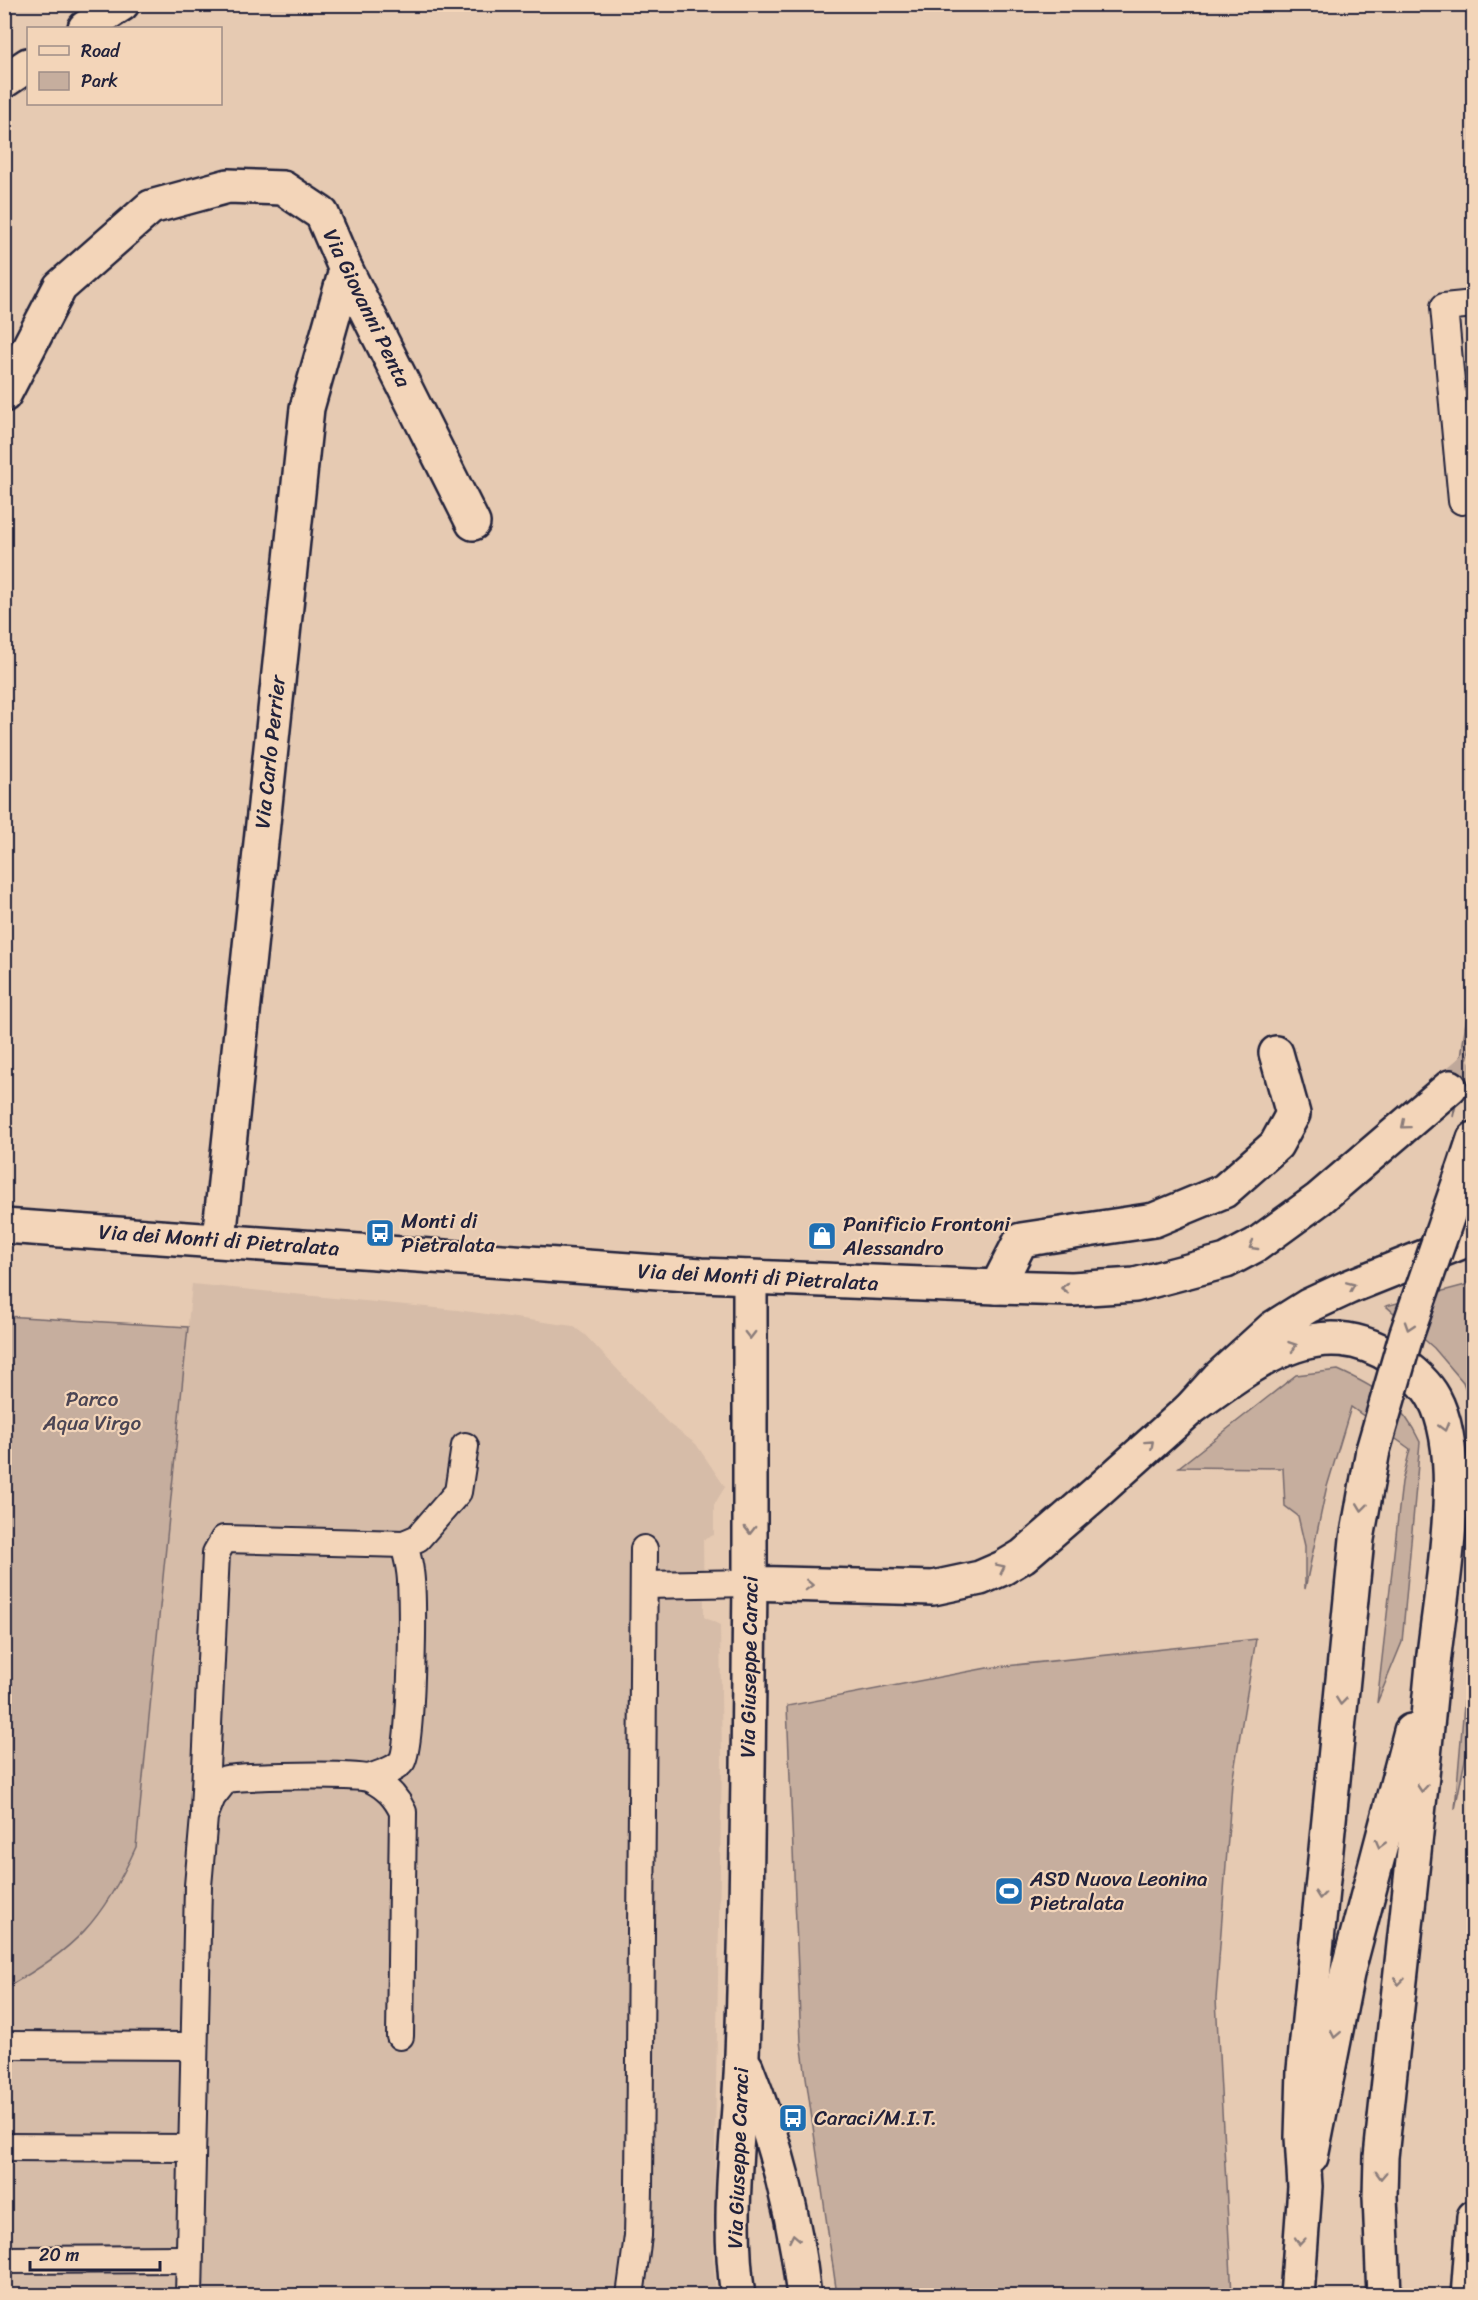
<svg xmlns="http://www.w3.org/2000/svg" width="1478" height="2300" font-family="Sriracha,sans-serif">
<style>
.built{fill:#d6bca8}
.green{fill:#c6ae9e;stroke:#74686c;stroke-width:1.5}
.lines{fill:none;stroke-linecap:round;stroke-linejoin:round}
.tertiary-tunnel{stroke:#bfa89a;stroke-width:33;stroke-dasharray:33 16;stroke-linecap:butt}
.service-casing{stroke:#22223b;stroke-width:30}
.minor-casing{stroke:#22223b;stroke-width:38}
.tertiary-casing{stroke:#22223b;stroke-width:38}
.secondary-casing{stroke:#22223b;stroke-width:38}
.service{stroke:#f3d5b9;stroke-width:26}
.minor{stroke:#f3d5b9;stroke-width:33}
.tertiary{stroke:#f3d5b9;stroke-width:33}
.secondary{stroke:#f3d5b9;stroke-width:33}
.secondary-bridge-casing{stroke:#22223b;stroke-width:38;stroke-linecap:butt}
.secondary-bridge{stroke:#f3d5b9;stroke-width:33}
.oneway{stroke:#8a7c7a}
.labels{text-anchor:middle;dominant-baseline:central;stroke-width:4.5;stroke-linejoin:round;paint-order:stroke}
.street-label{font-size:21px;fill:#22223b;stroke:#f3d5b9}
.poi-label{font-size:21px;fill:#22223b;stroke:#f3d5b9;text-anchor:start}
.park-label{font-size:21px;fill:#4b4554;stroke:#f3d5b9}
</style>
<rect width="100%" height="100%" fill="#e6cab2"/>
<filter id="ink" filterUnits="userSpaceOnUse"><feTurbulence type="fractalNoise" baseFrequency=".0167" numOctaves="2"/><feDisplacementMap in="SourceGraphic" scale="12" xChannelSelector="R" yChannelSelector="G"/><feConvolveMatrix kernelMatrix="1 2 1 2 8 2 1 2 1" color-interpolation-filters="sRGB"/></filter>
<g filter="url(#ink)">
<!-- built -->
<polygon class="built" points="192,1284 457,1310 573,1326 585,1335 669,1424 696,1444 725,1487 714,1505 714,1535 703,1540 704,1617 720,1625 722,1760 713,2250 716,2295 5,2296 5,1988 30,1974 99,1914 120,1881 136,1847"/>
<!-- green -->
<g class="green">
<polygon points="1473,970 1473,1036 1453,1117"/>
<polygon points="1473,1283 1473,1409 1463,1382 1434,1348 1386,1306"/>
<path d="M4,1316L188,1327L136,1847C103,1920 75,1950 5,1988Z"/>
<path d="M1338,1370C1376,1387 1402,1402 1420,1442L1402,1642L1377,1703L1402,1482L1410,1449L1351,1407L1326,1490L1305,1589V1546L1298,1516L1285,1506L1283,1468L1179,1467L1296,1375Z"/>
<polygon points="1473,1601 1473,1721 1455,1809"/>
<polygon points="1256,1639 1232,1783 1216,1999 1232,2295 837,2295 801,2042 787,1706 987,1668"/>
</g>
<g class="lines">
<!-- tertiary-tunnel -->
<polyline class="tertiary-tunnel" points="1450,1087 1474,1067"/>
<!-- service casing -->
<g class="service-casing">
<g id="service">
<polyline points="1462,501 1444,307 1474,304"/>
<polyline points="645,1585 750,1583"/>
<path d="M369,1778C379,1774 396,1770 402,1761C412,1745 414,1596 410,1571C409,1562 406,1552 404,1544"/>
<polyline points="204,1811 216,1553 224,1539 404,1544 418,1538 458,1492 465,1446"/>
<polyline points="4,2045 193,2046"/>
<polyline points="4,2147 191,2148"/>
<polyline points="4,2260 189,2259"/>
<path d="M189,2296L198,1886L204,1817L212,1797L226,1779C245,1776 358,1773 371,1779C387,1787 396,1797 403,1812L400,2036"/>
<polyline points="630,2296 638,2236 639,2188 644,1549"/>
</g>
</g>
<!-- minor casing -->
<g class="minor-casing">
<g id="minor">
<polyline points="85,28 122,4"/>
<polyline points="4,81 28,65"/>
<polyline points="4,395 60,287 151,207 228,186 283,188 322,214 346,270 473,523"/>
<polyline points="219,1239 307,408 346,270"/>
<polyline points="997,1287 1021,1240 1154,1220 1224,1191 1276,1145 1293,1114 1276,1053"/>
<path d="M746,2067C775,2139 795,2217 804,2296"/>
<path d="M738,2296C726,2215 739,2136 742,2055C748,1898 748,1740 750,1583"/>
</g>
</g>
<!-- tertiary casing -->
<g class="tertiary-casing">
<g id="tertiary">
<polyline points="4,1226 701,1275 997,1287 1072,1289 1135,1285 1226,1261 1256,1245 1319,1199 1450,1087"/>
<polyline points="750,1277 750,1583 933,1588 980,1578 1003,1568 1023,1556 1095,1494 1190,1409 1218,1378 1273,1328 1308,1306 1349,1287 1474,1237"/>
<path d="M1190,1409C1252,1365 1316,1309 1393,1358C1408,1368 1425,1381 1434,1398C1468,1461 1440,1592 1433,1664C1418,1828 1398,1992 1381,2157L1380,2196L1384,2296"/>
<polyline points="1311,2157 1347,1974 1411,1731"/>
</g>
</g>
<!-- secondary casing -->
<g class="secondary-casing">
<g id="secondary">
<polyline points="1463,1172 1474,1139"/>
<polyline points="1297,2296 1305,2187 1302,2137 1304,2070 1357,1539 1373,1450"/>
<polyline points="1468,2296 1474,2217"/>
</g>
</g>
<!-- service -->
<use href="#service" class="service"/>
<!-- minor -->
<use href="#minor" class="minor"/>
<!-- tertiary -->
<use href="#tertiary" class="tertiary"/>
<!-- secondary -->
<use href="#secondary" class="secondary"/>
<!-- secondary-bridge casing -->
<g class="secondary-bridge-casing">
<polyline id="secondary-bridge" points="1373,1450 1406,1336 1463,1172"/>
</g>
<!-- secondary-bridge -->
<use href="#secondary-bridge" class="secondary-bridge"/>
</g>
<!-- one-way arrows -->
<defs><path id="oneway-chevron" d="M-2-3.5L2.5 0L-2 3.5" fill="none" stroke-width="1.6" stroke-linecap="round" stroke-linejoin="round" transform="scale(1.5)"/></defs>
<g class="oneway">
<use href="#oneway-chevron" transform="translate(1405 1125) rotate(140)"/>
<use href="#oneway-chevron" transform="translate(1253 1246) rotate(150)"/>
<use href="#oneway-chevron" transform="translate(1351 1286) rotate(-23)"/>
<use href="#oneway-chevron" transform="translate(1065 1288) rotate(-180)"/>
<use href="#oneway-chevron" transform="translate(1409 1326) rotate(108)"/>
<use href="#oneway-chevron" transform="translate(750 1335) rotate(90)"/>
<use href="#oneway-chevron" transform="translate(1293 1346) rotate(-19)"/>
<use href="#oneway-chevron" transform="translate(1444 1427) rotate(74)"/>
<use href="#oneway-chevron" transform="translate(1150 1444) rotate(-42)"/>
<use href="#oneway-chevron" transform="translate(1362 1507) rotate(97)"/>
<use href="#oneway-chevron" transform="translate(750 1530) rotate(90)"/>
<use href="#oneway-chevron" transform="translate(1001 1568) rotate(-26)"/>
<use href="#oneway-chevron" transform="translate(809 1585) rotate(2)"/>
<use href="#oneway-chevron" transform="translate(1341 1701) rotate(96)"/>
<use href="#oneway-chevron" transform="translate(1422 1788) rotate(95)"/>
<use href="#oneway-chevron" transform="translate(1380 1844) rotate(105)"/>
<use href="#oneway-chevron" transform="translate(1320 1895) rotate(96)"/>
<use href="#oneway-chevron" transform="translate(1399 1981) rotate(97)"/>
<use href="#oneway-chevron" transform="translate(1335 2034) rotate(101)"/>
<use href="#oneway-chevron" transform="translate(1381 2175) rotate(92)"/>
<use href="#oneway-chevron" transform="translate(794 2238) rotate(-101)"/>
<use href="#oneway-chevron" transform="translate(1300 2241) rotate(95)"/>
</g>
</g>
<!-- icons -->
<defs>
<g id="bus-square" transform="scale(1.5)"><rect x="-9" y="-9" width="18" height="18" rx="4" fill="#1f6fb2" stroke="#f3d5b9"/><path d="M-5-6H5V4H4V6H2V4H-2V6H-4V4H-5ZM-3.5-4V0h7V-4ZM-3.5 1.2v1.5H-2V1.2ZM2 1.2v1.5H3.5V1.2Z" fill="#fff"/></g>
<g id="shop-square" transform="scale(1.5)"><rect x="-9" y="-9" width="18" height="18" rx="4" fill="#1f6fb2" stroke="#f3d5b9"/><path d="M-5-2.5h2.3a2.7 3.5 0 0 1 5.4 0H5L5.5 6h-11ZM-1.5-2.5h3a1.5 2.3 0 0 0-3 0Z" fill="#fff"/></g>
<g id="stadium-square" transform="scale(1.5)"><rect x="-9" y="-9" width="18" height="18" rx="4" fill="#1f6fb2" stroke="#f3d5b9"/><path d="M0-5a6.5 5 0 1 0 0 10a6.5 5 0 1 0 0-10ZM-3.5-1.8h7v3.6h-7Z" fill="#fff"/></g>
</defs>
<g fill-rule="evenodd">
<use href="#bus-square" x="380" y="1233"/>
<use href="#shop-square" x="822" y="1236"/>
<use href="#stadium-square" x="1009" y="1891"/>
<use href="#bus-square" x="793" y="2118"/>
</g>
<g class="labels">
<!-- street labels -->
<g class="street-label">
<text transform="translate(367 308) rotate(64)">Via Giovanni Penta</text>
<text transform="translate(270 752) rotate(-84)">Via Carlo Perrier</text>
<text transform="translate(219 1240) rotate(4)">Via dei Monti di Pietralata</text>
<text transform="translate(758 1277) rotate(3)">Via dei Monti di Pietralata</text>
<text transform="translate(749 1667) rotate(-89)">Via Giuseppe Caraci</text>
<text transform="translate(738 2158) rotate(-88)">Via Giuseppe Caraci</text>
</g>
<!-- poi labels -->
<g class="poi-label">
<text x="401" y="1221">Monti di<tspan x="401" dy="24">Pietralata</tspan></text>
<text x="843" y="1224">Panificio Frontoni<tspan x="843" dy="24">Alessandro</tspan></text>
<text x="1030" y="1879">ASD Nuova Leonina<tspan x="1030" dy="24">Pietralata</tspan></text>
<text x="814" y="2118">Caraci/M.I.T.</text>
</g>
<!-- park labels -->
<g class="park-label">
<text x="92" y="1399">Parco<tspan x="92" dy="24">Aqua Virgo</tspan></text>
</g>
</g>
<!-- margin -->
<rect width="1478" height="2300" fill="none" stroke="#f3d5b9" stroke-width="24"/>
<rect x="12" y="12" width="1454" height="2276" fill="none" stroke="#22223b" stroke-width="2" filter="url(#ink)"/>
<!-- legend -->
<rect x="27" y="27" width="195" height="78" fill="#f3d5b9" stroke="#9f8d87" stroke-width="1.5"/>
<rect x="39" y="46" width="30" height="9" fill="#f3d5b9" stroke="#9f8d87" stroke-width="1.5"/>
<text x="81" y="57" font-size="18" fill="#22223b">Road</text>
<rect x="39" y="72" width="30" height="18" fill="#c6ae9e" stroke="#9f8d87" stroke-width="1.5"/>
<text x="81" y="87" font-size="18" fill="#22223b">Park</text>
<!-- scale -->
<path d="M30 2261v9h130v-9" fill="none" stroke="#22223b" stroke-width="3"/>
<text x="39" y="2261" font-size="18" fill="#22223b" stroke="#f3d5b9" stroke-width="4.5" paint-order="stroke">20 m</text>
</svg>
